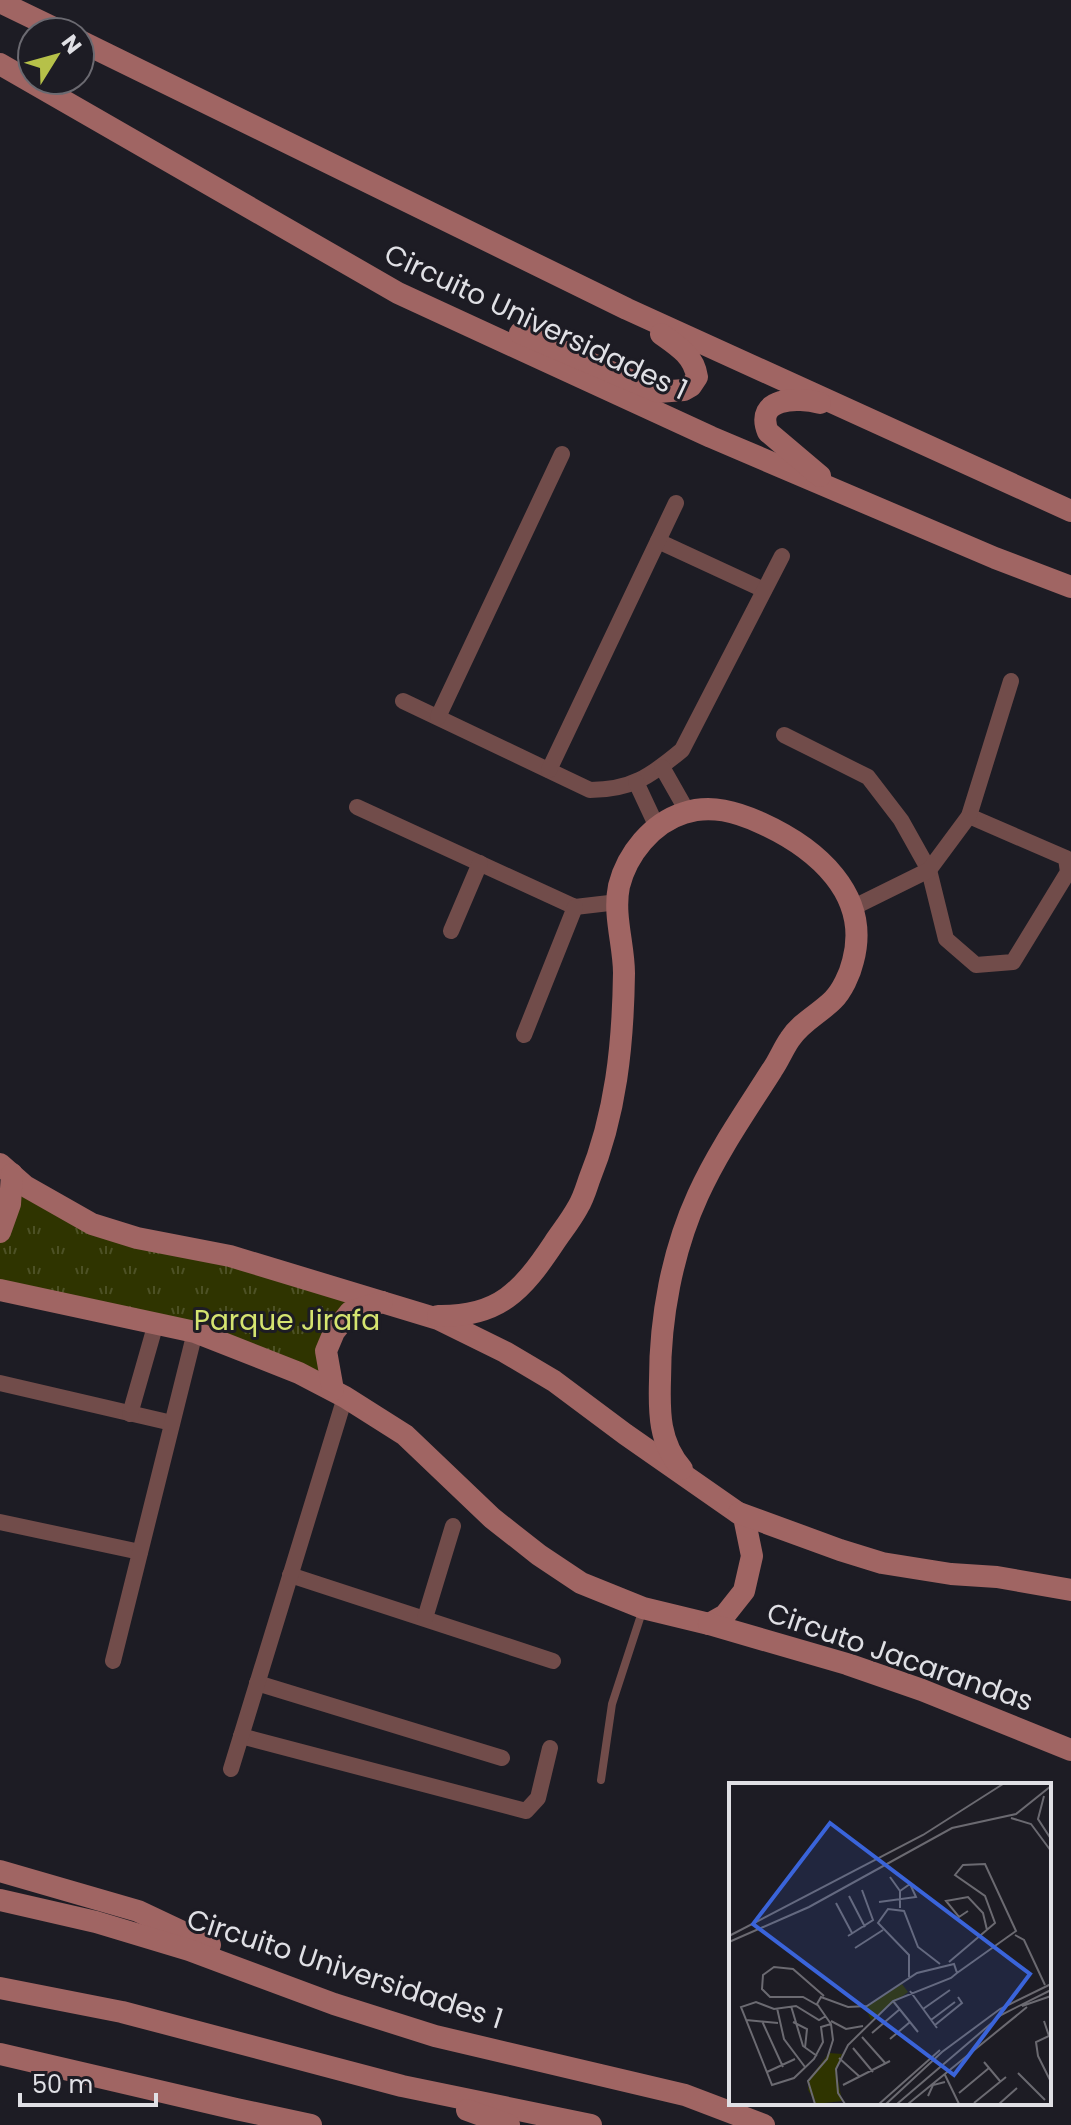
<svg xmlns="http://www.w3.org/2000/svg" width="1071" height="2125" font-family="Poppins,sans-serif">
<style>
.park{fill:url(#park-tufts)}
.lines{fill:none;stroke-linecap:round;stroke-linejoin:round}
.lane{stroke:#714c4a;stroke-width:8}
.street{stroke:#714c4a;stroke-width:16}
.secondary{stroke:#a06563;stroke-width:22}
.labels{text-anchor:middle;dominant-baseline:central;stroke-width:6;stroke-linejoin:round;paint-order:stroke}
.street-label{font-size:28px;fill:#e0e0e5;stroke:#1d1c24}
.park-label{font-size:28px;fill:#d5e470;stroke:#1d1c24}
.inset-road{fill:none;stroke:#6b6a71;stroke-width:2}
.view{fill:#3a64da;fill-opacity:0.15;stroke:#3a64da;stroke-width:4}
.inset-edge{fill:none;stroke:#e0e0e5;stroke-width:4}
</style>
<defs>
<pattern id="park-tufts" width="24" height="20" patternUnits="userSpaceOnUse" patternTransform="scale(2)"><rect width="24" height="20" fill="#2f3400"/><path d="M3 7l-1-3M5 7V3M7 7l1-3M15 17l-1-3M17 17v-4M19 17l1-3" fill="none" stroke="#4d5125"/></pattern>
</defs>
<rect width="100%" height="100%" fill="#1d1c24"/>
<!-- park -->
<polygon class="park" points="12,1174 55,1204 383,1301 334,1332 333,1390 299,1373 0,1288 0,1220"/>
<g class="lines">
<!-- lane -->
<polyline class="lane" points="601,1780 612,1704 643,1609"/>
<!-- street -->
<g class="street">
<polyline points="658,541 764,590"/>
<path d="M403,701L590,790C631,790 651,776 682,750L782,556"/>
<polyline points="438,717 562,454"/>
<polyline points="784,735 868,777 901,820 929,870 946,939 976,965 1013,962 1068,872 1066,858 969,816"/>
<polyline points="662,767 687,811"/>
<polyline points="549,770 676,503"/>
<polyline points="636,782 657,827"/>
<polyline points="357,807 575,907 618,902"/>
<polyline points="852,908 929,870 969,816 1011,681"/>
<polyline points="451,931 480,863"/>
<polyline points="524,1035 575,907"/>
<polyline points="0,1383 172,1423"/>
<polyline points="130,1414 156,1323"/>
<polyline points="0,1522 140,1552"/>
<polyline points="290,1575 553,1661"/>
<polyline points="425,1618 453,1526"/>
<polyline points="113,1661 195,1332"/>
<polyline points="257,1683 502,1758"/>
<polyline points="241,1736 526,1811 538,1798 550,1748"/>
<polyline points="231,1769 345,1397"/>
</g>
<!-- secondary -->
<g class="secondary">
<polyline points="0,2 62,32"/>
<polyline points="80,41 627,309 1071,511"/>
<polyline points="0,64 398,293 711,437 995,558 1071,587"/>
<path d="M520,333L658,392L684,390L691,386L697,377C694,356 678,346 661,334"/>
<path d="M820,403C798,397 754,397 768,432L820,476"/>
<polyline points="0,1164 25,1186 92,1224 137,1238 230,1256 438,1319 505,1352 554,1381 625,1434 744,1517 752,1556 744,1591 725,1615 709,1624 643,1608 581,1583 539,1555 492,1518 405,1435 345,1397 299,1373 195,1332 0,1290"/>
<polyline points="0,1232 10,1204 12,1174"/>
<path d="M438,1316C499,1317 522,1291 554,1243C562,1231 571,1220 578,1207C583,1199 586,1189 589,1180C616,1114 623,1045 624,973C624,945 613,915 619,886C627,854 652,823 684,813C711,804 737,812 761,823C816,848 871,894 853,961C850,974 842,991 833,1000C819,1014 801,1022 790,1039C783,1049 779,1060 772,1070C746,1111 718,1151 698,1195C672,1252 660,1318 660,1380C659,1412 659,1443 682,1469"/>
<polyline points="333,1390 326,1351 334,1332 350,1312 382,1302"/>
<polyline points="739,1513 840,1550 882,1563 951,1574 997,1577 1071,1590"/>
<polyline points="709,1624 847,1664 922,1690 1071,1750"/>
<polyline points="0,1871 138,1911 210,1945"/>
<polyline points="0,1900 96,1922 189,1950 334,2004 435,2036 685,2095 764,2125"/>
<polyline points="0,1988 122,2012 402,2086 591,2125"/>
<polyline points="0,2054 236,2109 311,2125"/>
<polyline points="467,2110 509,2125"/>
</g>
</g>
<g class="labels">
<!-- street labels -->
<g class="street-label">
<text transform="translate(536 322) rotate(25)">Circuito Universidades 1</text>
<text transform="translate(900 1657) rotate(19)">Circuto Jacarandas</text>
<text transform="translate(345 1969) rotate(18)">Circuito Universidades 1</text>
</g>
<!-- park labels -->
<g class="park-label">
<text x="287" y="1320">Parque Jirafa</text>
</g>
</g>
<!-- overview -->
<g transform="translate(729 1783)">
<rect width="322" height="322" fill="#1d1c24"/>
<path d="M173,201L179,209L142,237L136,224ZM100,270L113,271L107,286L113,318L87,321L79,307L80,296Z" fill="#2f3400"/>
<path class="inset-road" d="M315,13L309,36L322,56M282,35L302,41L322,68M161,94L171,108V125M120,113L136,144M150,119L187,114L181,101L171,108M107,120L123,150M239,128L230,134L217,118L239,114L254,130L258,147M286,152L295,157L316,202M0,153L194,52L274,1M119,153L144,137L133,107M0,159L80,124L223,45L287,31L322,3M126,165L154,147M220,179L266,140L256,113L226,92L234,82L256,81L287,148L228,190M180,194V172L149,140L159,126L175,128L189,164L211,181M181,208L208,245M164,218L189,249M62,223L74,263L88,273M90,223L74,214H41L33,206L34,192L45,184L64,186L95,213M293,223L322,213M48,225L55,256L76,284M194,226L221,207M97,233L90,237L67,223L45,226L27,219L12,224L43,302L65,295L85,276L94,259L92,244L102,241M17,237L49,240M202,237L226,219M33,238L54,284M102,238L117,246L134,243M315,238L320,253L307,259L309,273L322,299M64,239L78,246L76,265M206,242L233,220L229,214M143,250L171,226M133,254L157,281M161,256L181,239M124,265L144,289M110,275L131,294M255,279L271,298M38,289L66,276M289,290L316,317M216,292L230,321M114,302L161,278M230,310L260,285M199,313L204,302L216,299M245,320L277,294M86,321L79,298L98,276L104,257L102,241L88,221L92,214L119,224L138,223L188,190L225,181L228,190L222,195L164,218L119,262L107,286L109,310L116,321M150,321L211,267M157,321L213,269L271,226L322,201M168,321L272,232L322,207M179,321L298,224M270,321L288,305"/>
<path class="view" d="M101,40L301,191L225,292L24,141Z"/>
<rect width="322" height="322" class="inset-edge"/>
</g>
<!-- north arrow -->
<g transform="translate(56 56) rotate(53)"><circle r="38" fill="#1d1c24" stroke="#6b6a71" stroke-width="2"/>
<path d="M0-6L14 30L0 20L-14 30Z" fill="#b6c149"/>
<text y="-12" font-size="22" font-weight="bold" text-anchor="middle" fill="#e0e0e5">N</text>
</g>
<!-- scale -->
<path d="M20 2093v12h136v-12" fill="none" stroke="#e0e0e5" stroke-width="4"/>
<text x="32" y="2093" font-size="24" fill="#e0e0e5" stroke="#1d1c24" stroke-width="6" paint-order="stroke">50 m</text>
</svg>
